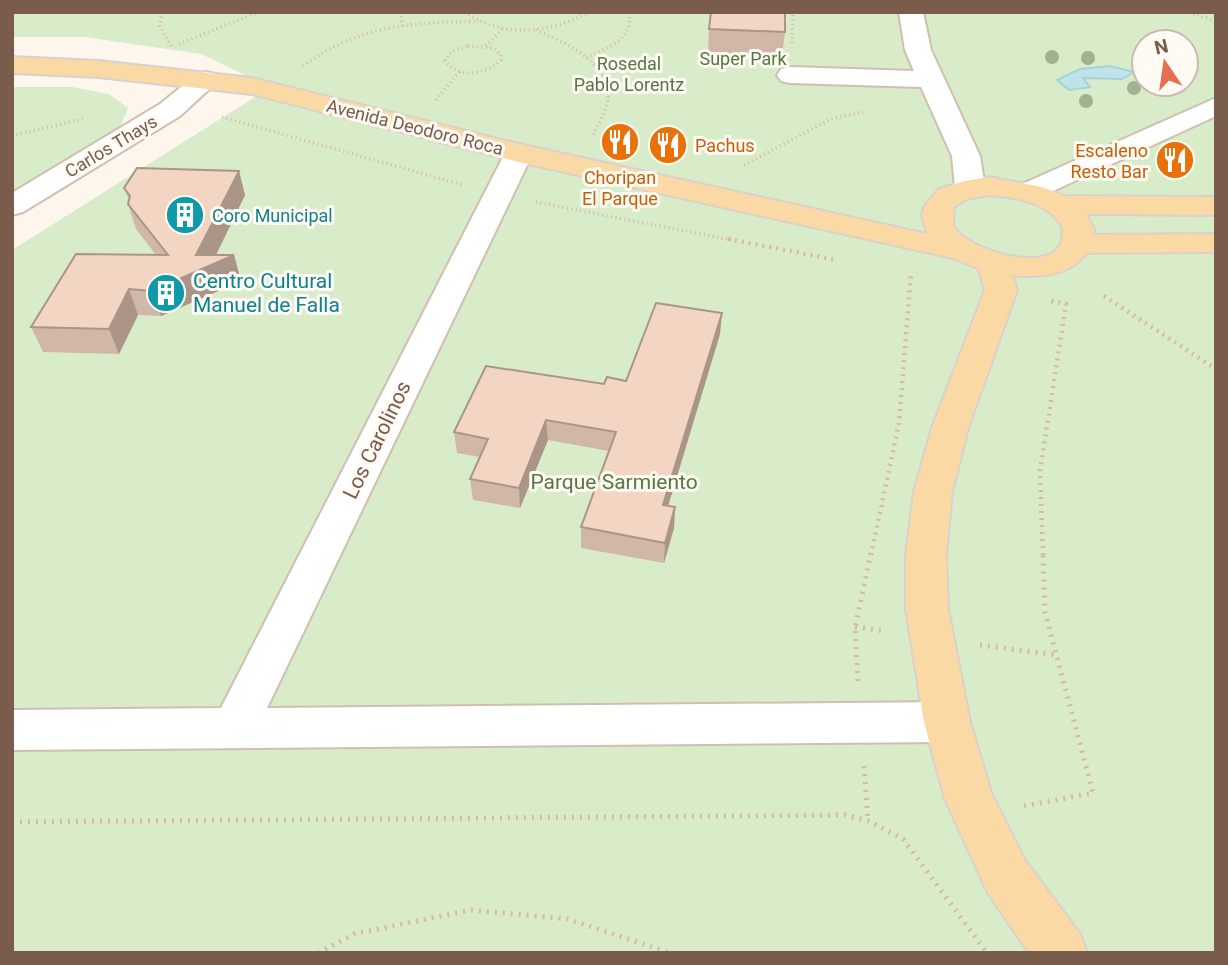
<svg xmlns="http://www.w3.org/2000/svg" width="1228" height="965" font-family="Roboto,sans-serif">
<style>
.green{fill:#d8ecc9;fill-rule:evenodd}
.water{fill:#bfe3e8;stroke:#a5d3da;stroke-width:2}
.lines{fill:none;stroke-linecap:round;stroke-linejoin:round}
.minor-casing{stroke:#d1beb0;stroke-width:4}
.major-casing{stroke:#dad1cd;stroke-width:4}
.path-far2{stroke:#d9b8a5;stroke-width:3.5;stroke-dasharray:1 3.5;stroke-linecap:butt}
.path-far1{stroke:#d9b8a5;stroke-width:4.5;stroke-dasharray:2 5;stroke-linecap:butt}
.path{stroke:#d9b8a5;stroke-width:5;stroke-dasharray:2 6;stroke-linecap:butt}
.minor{fill:#fff;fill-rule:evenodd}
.major{fill:#fbd9a5;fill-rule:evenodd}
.tree{fill:#a0b28e}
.wall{fill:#d1b7a8}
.shaded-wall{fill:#aa9588}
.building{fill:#f3d5c3;stroke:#aa9588;stroke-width:2}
.labels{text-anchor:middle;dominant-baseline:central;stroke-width:6;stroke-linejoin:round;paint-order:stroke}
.far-park-label{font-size:18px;fill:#537a41;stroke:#fffaf3}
.far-street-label{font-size:18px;fill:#7a5c4d;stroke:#fffaf3}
.far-food-label{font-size:18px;fill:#c56008;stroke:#fffaf3;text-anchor:start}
.far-culture-label{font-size:18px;fill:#0d838f;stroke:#fffaf3;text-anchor:start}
.culture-label{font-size:21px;fill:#0d838f;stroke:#fffaf3;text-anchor:start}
.street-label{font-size:21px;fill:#7a5c4d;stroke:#fffaf3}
.park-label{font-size:21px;fill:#537a41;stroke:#fffaf3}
</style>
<rect width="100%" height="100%" fill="#fdf6ec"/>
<!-- green -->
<g class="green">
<path d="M12,12H1216V953H12V250L271,87L201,54L85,37H12ZM1144,42H1186V84H1144Z"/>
<polygon points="12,87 72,87 109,94 128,108 120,128 12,194"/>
</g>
<!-- water -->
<polygon class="water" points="1110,66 1134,72 1122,79 1083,78 1090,87 1069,90 1057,80 1080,69"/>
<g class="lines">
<!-- minor casing -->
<g class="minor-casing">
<g id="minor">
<polygon points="899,12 923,12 931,50 980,156 985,188 980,194 970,197 960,194 955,188 952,156 921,87 790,83 781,81 777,75 781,69 790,67 914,71 905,50"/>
<polygon points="206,72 215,74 219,80 180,116 23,212 12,215 12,193 160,104 197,74"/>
<polygon points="1216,98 1216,116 1040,197 1030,200 1020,197 1015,191 1020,185"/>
<polygon points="519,144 529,147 533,153 267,708 947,702 963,708 970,722 963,736 947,742 12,750 12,710 221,708 505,153 509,147"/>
</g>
</g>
<!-- major casing -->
<g class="major-casing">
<path id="major" d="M12,57L99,61L252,78L519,144L927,234L922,215L924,207L939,189L965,181L989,177L1042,187L1065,196L1216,197V215L1086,214L1094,229L1093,235L1216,234V252L1086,253C1071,276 1037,278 1012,275L1017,290L968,428L952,492L946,555L948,609L970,722L992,795L1024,859L1080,934L1087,953H1029L988,893L945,799L924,722L906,609V555L914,492L932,428L985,290L978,268L953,258L519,162L252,94L99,77L12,73ZM989,195C1015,197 1051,202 1063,229C1062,234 1063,240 1060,245C1045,274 966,249 953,226L954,207L967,199Z"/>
</g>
<!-- path-far2 -->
<g class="path-far2">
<polyline points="162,12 160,26 171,46"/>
<polyline points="400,12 403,27"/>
<path d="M465,12C503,39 550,33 590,12"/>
<polyline points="1189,12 1216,21"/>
<path d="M536,30C565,43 610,61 608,99C607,111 598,124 593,135"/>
<polyline points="792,43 793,12"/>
<polyline points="179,44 258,12"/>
<path d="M468,46L493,48L501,55V60C487,75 457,79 445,60L452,51Z"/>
<polyline points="486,46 503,28"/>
<path d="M586,57C608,48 634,40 629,12"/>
<path d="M303,66C360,24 411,23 479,21"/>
<polyline points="436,100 460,71"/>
<polyline points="222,117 463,185"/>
<polyline points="12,136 86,118"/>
<polyline points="744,165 831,119 863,112"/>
<polyline points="536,202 737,241"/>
</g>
<!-- path-far1 -->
<g class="path-far1">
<polyline points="728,239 837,260"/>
<polyline points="1104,296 1216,369"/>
<polyline points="871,555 899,423 911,274"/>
<polyline points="1043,555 1040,471 1066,304 1048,300"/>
</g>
<!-- path -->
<g class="path">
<polyline points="855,627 885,631"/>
<polyline points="980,645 1056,655"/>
<polyline points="858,681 855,627 871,553"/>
<polyline points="864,766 868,821"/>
<polyline points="1024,806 1093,793 1045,612 1043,553"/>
<polyline points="12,822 845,815 868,821 903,839 987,953"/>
<polyline points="318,953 354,934 471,910 568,919 670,953"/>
</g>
<!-- minor -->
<use href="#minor" class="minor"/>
<!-- major -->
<use href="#major" class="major"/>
</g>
<!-- trees -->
<g class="tree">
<circle cx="1052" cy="57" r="7"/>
<circle cx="1088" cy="58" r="7"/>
<circle cx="1134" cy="88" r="7"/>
<circle cx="1086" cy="101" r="7"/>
</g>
<!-- wall -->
<g class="wall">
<polygon points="709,29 785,32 782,56 708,52"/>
<polygon points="124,188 245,195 216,255 234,255 241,281 161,316 138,315 119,354 43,352 31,327 156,255 136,229 128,204 129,200"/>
<polygon points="720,334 668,506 675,507 674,528 664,563 581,548 581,527 609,451 548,440 520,508 473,500 470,479 480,457 457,453 454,432 626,381"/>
</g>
<!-- shaded-wall -->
<g class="shaded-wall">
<polygon points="239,171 245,195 211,265 234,255 241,281 161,316 152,291 196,255"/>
<polygon points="129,289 138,315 119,354 109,329"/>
<polygon points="722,313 720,334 662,526 663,505"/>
<polygon points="546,420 548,440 520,508 519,488"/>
<polygon points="675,507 674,528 664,563 665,543"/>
</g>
<!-- building -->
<g class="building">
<polygon points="711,12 785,12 785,32 709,29"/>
<polygon points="137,168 239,171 196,255 234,255 152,291 129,289 109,329 31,327 76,254 168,255 128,204 130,196 124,188"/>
<polygon points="656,303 722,313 663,505 675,507 665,543 581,527 616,432 546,420 519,488 470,479 488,439 454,432 486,366 604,384 607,377 626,381"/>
</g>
<!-- icons -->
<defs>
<g id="restaurant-disc" transform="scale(2.0125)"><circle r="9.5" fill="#e8710a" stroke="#fffaf3"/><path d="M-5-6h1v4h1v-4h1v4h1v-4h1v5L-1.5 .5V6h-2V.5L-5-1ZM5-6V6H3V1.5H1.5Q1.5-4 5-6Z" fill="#fff"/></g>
<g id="building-disc" transform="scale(2.0125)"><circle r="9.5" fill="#0f9aa8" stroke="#fffaf3"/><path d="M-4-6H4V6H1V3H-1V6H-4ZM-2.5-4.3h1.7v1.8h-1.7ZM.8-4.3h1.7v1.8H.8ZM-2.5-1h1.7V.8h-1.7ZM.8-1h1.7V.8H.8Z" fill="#fff"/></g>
</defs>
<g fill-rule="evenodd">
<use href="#restaurant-disc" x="620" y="142"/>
<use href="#restaurant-disc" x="668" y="145"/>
<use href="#restaurant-disc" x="1175" y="160"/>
<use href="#building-disc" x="185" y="215"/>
<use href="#building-disc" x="166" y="293"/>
</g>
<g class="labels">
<!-- far-park labels -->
<g class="far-park-label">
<text x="743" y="58">Super Park</text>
<text x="629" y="63">Rosedal<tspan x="629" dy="21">Pablo Lorentz</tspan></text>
</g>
<!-- far-street labels -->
<g class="far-street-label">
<text transform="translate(415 127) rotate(14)">Avenida Deodoro Roca</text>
<text transform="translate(111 146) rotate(-31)">Carlos Thays</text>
</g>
<!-- far-food labels -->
<g class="far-food-label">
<text x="695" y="145">Pachus</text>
<text x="1148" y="150" text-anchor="end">Escaleno<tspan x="1148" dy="21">Resto Bar</tspan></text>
<text x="620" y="177" text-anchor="middle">Choripan<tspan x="620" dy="21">El Parque</tspan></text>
</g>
<!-- far-culture labels -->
<g class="far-culture-label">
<text x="212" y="215">Coro Municipal</text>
</g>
<!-- culture labels -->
<g class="culture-label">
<text x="193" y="281">Centro Cultural<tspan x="193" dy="24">Manuel de Falla</tspan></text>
</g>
<!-- street labels -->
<g class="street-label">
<text transform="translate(377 440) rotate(-64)">Los Carolinos</text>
</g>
<!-- park labels -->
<g class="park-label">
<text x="614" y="482">Parque Sarmiento</text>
</g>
</g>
<!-- border -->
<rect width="1228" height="965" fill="none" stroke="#7a5c4d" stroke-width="28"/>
<!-- north arrow -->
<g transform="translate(1165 63) rotate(347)"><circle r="33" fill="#fffaf3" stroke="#cabbb1" stroke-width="2"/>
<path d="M0-5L12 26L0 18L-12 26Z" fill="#e76f51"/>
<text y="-10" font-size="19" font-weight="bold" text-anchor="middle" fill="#7a5c4d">N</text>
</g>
</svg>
